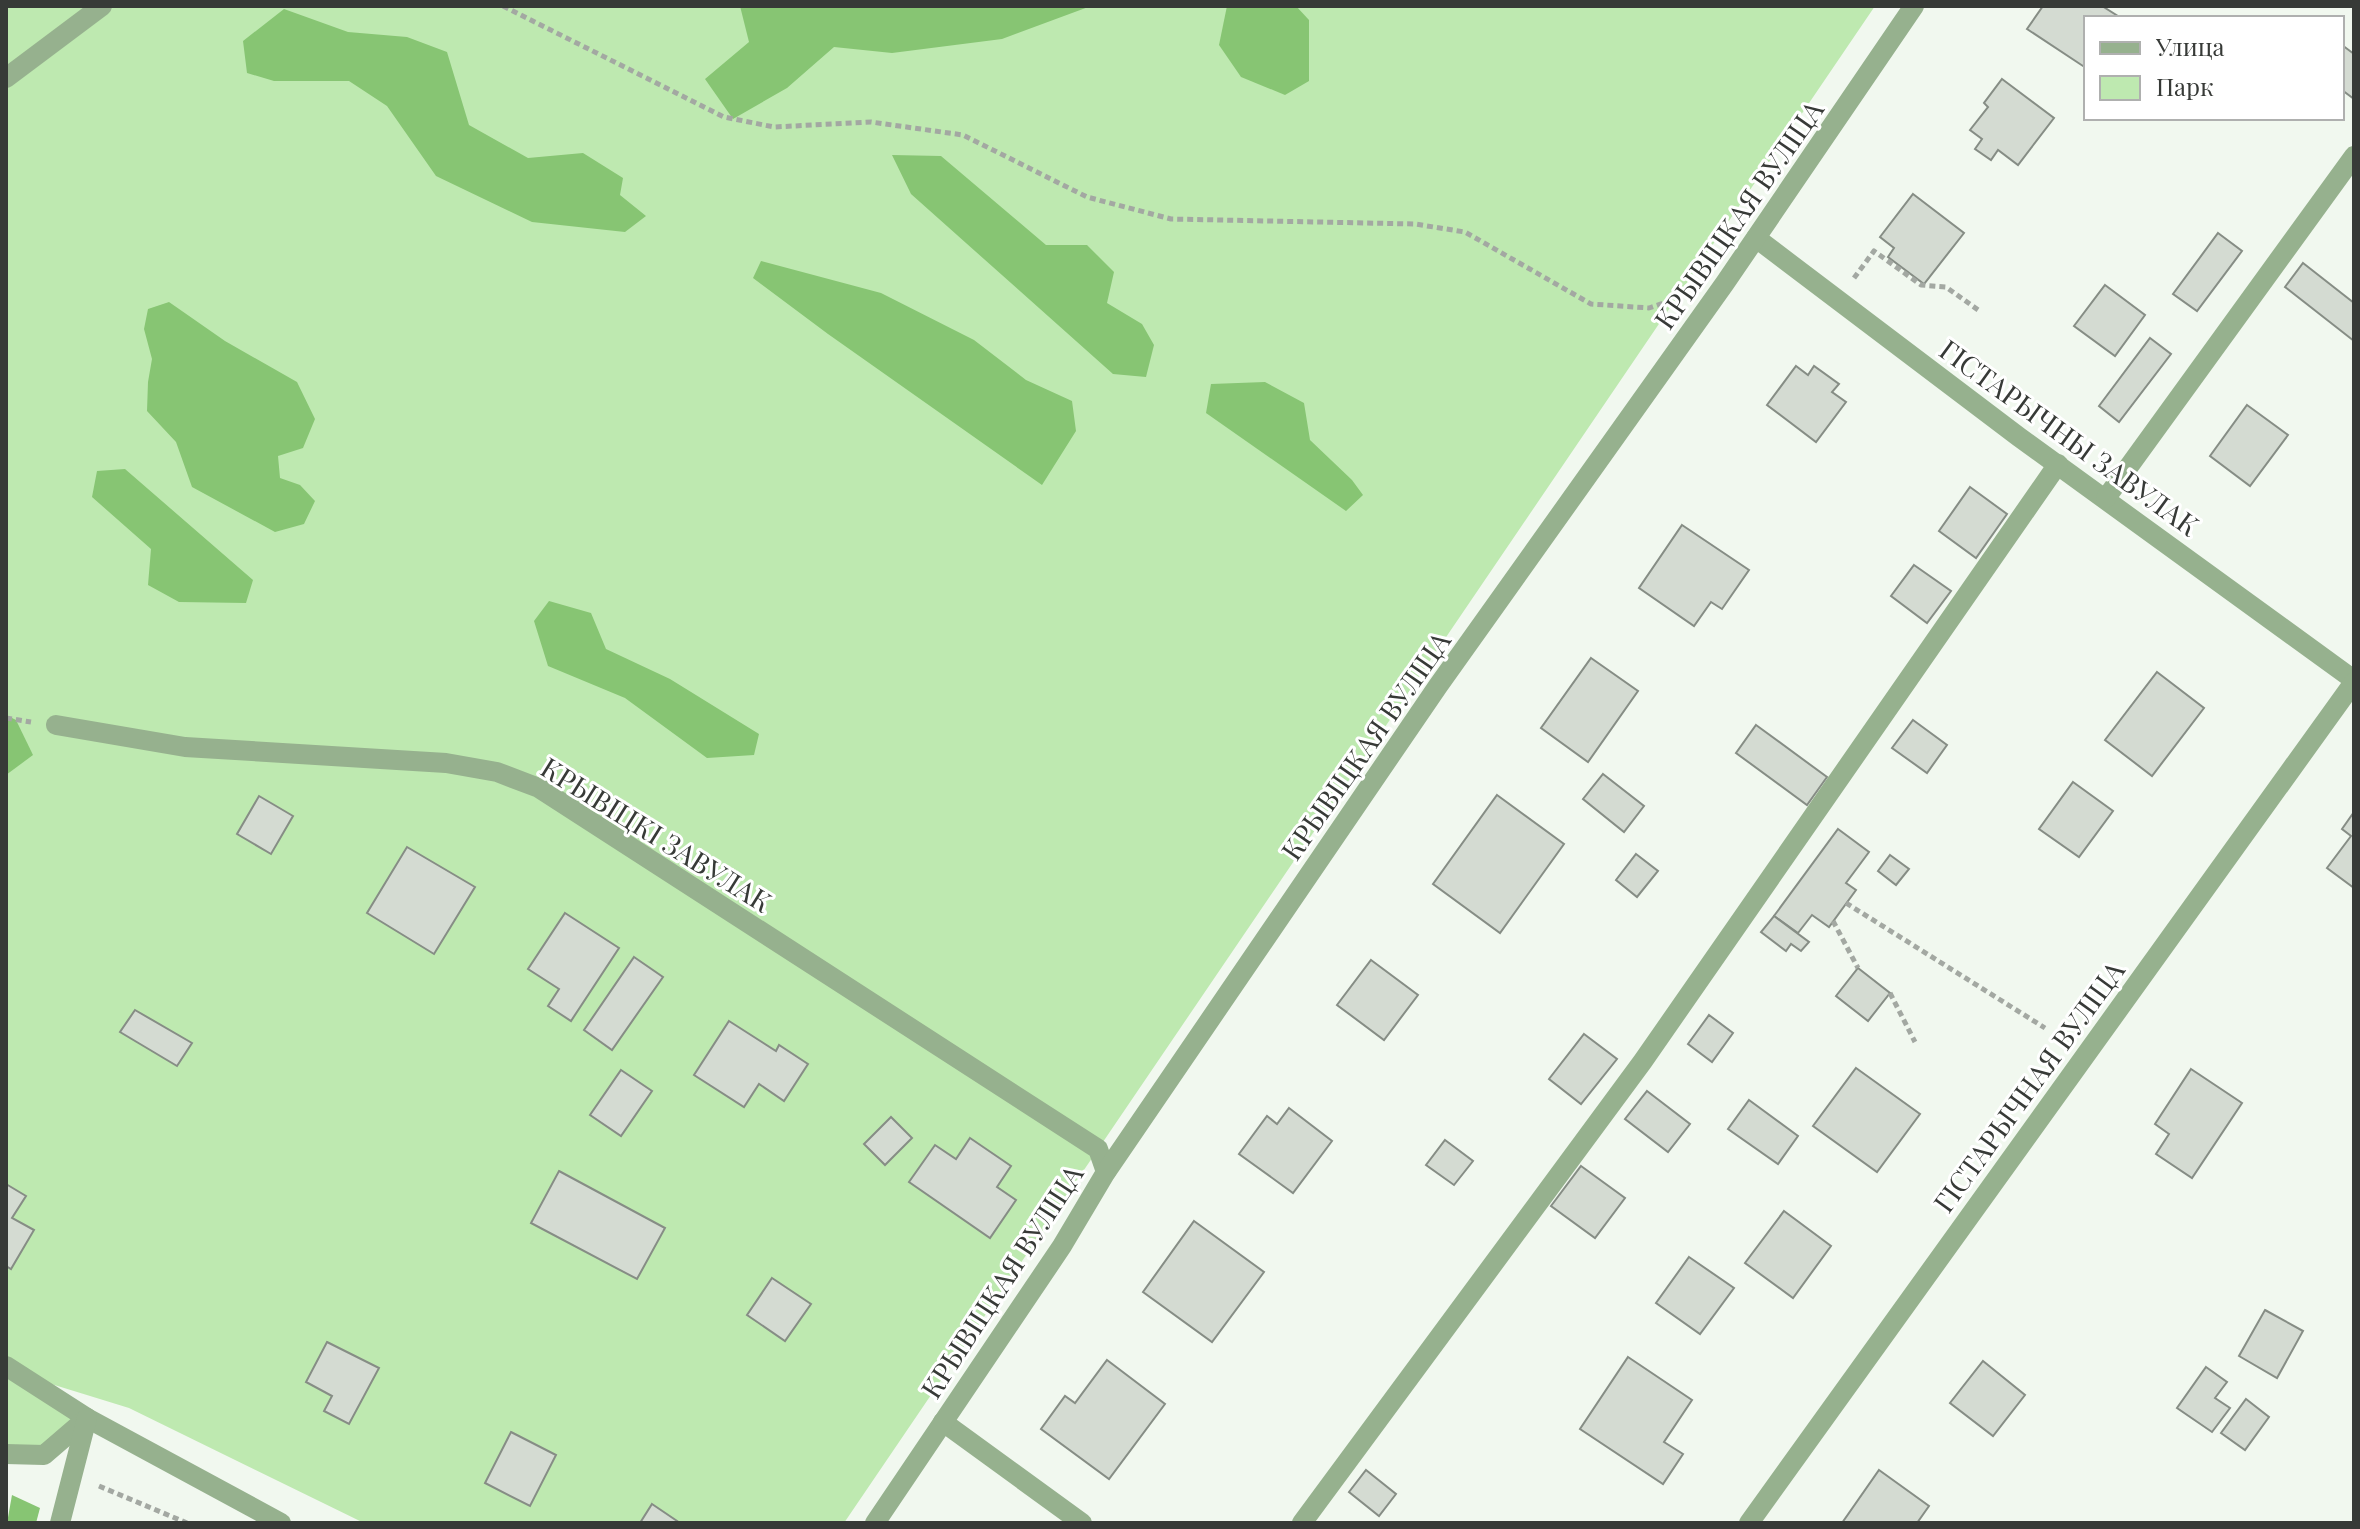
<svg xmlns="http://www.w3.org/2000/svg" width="2360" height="1529" font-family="'Playfair Display',serif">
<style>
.green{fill:#bee9b0}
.forest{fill:#87c573}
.building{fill:#d4dbd2;stroke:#868d85;stroke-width:2}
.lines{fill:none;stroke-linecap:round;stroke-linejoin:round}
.path{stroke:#a3a8a2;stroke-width:5;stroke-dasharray:6 4;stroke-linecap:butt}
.minor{stroke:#96b18e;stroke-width:20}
.labels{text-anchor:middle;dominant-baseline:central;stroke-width:6;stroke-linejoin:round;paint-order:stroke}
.street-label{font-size:28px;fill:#373a37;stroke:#fff}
</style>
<rect width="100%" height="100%" fill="#f1f8ef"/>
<!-- green -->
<polygon class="green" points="6,6 1875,6 844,1523 364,1523 129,1408 22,1375 87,1418 44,1455 6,1454"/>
<!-- forest -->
<g class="forest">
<polygon points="740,6 1091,6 1002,39 892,53 834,47 787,88 733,119 705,79 749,42"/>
<polygon points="1227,6 1296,6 1309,20 1309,81 1285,95 1241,77 1219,45"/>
<polygon points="284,9 348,32 407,37 447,52 469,125 528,158 583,153 623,178 620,195 646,216 625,232 532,222 436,176 387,106 349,81 274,81 247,73 243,41"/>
<polygon points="892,155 941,156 1046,245 1087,245 1114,272 1107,303 1142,324 1154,345 1146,377 1113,374 911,194"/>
<polygon points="761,261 881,293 974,340 1026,380 1072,401 1076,431 1042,485 828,334 753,278"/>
<polygon points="169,302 225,341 297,382 315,419 303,448 278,456 280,478 300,485 315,501 304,524 275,532 192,487 176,442 147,411 148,382 152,359 144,329 148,309"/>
<polygon points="1265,382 1304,403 1310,440 1352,480 1363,495 1346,511 1206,413 1211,384"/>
<polygon points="125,469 253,580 246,603 179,602 148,585 151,549 92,497 97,471"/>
<polygon points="549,601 591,613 606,649 670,679 759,734 754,755 707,758 625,698 548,666 534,621"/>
<polygon points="6,715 16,720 33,755 6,775"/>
<polygon points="12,1495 40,1508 36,1523 7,1523"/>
</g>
<!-- building -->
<g class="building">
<polygon points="2043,6 2102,6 2121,18 2086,18 2086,68 2027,29"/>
<polygon points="2342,45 2354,54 2354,99 2342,90"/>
<polygon points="2002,79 2054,118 2018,165 1998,150 1991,160 1975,149 1982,139 1970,130 1988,107 1984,103"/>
<polygon points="1913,194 1964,233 1924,284 1888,257 1894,248 1880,237"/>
<polygon points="2218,233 2242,251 2197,311 2173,294"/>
<polygon points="2303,263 2354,303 2354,341 2285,287"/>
<polygon points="2105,285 2145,315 2115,356 2074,326"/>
<polygon points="2150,338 2171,354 2119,422 2099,406"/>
<polygon points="1796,366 1808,375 1814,366 1839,384 1832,392 1846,402 1816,442 1767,405"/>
<polygon points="2247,405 2288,435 2250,486 2210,456"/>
<polygon points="1970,487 2007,514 1976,558 1939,531"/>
<polygon points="1682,525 1749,570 1722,609 1711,602 1694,626 1639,588"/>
<polygon points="1914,565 1951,591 1927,623 1891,596"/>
<polygon points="1591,658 1638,691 1588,762 1541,728"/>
<polygon points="2157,672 2204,708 2152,776 2105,740"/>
<polygon points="1913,720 1947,745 1927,773 1892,748"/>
<polygon points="1756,725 1827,777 1807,805 1736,753"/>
<polygon points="1603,774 1644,806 1624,832 1583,799"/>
<polygon points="2073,782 2113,811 2079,857 2039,829"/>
<polygon points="1497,795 1564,844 1500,933 1433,884"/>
<polygon points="259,796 293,816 271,854 237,834"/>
<polygon points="2354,812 2354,888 2327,868 2351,836 2342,829"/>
<polygon points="1838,829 1869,852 1846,883 1856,890 1829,927 1812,915 1798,933 1774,916"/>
<polygon points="407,847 475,887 434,954 367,913"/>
<polygon points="1636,854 1658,871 1637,897 1616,880"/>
<polygon points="1890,855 1909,869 1896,885 1878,871"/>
<polygon points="565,913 619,948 571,1021 548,1006 559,989 528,969"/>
<polygon points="1774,916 1809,942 1801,951 1791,944 1786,951 1761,932"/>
<polygon points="634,957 663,977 612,1050 584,1030"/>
<polygon points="1371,960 1418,995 1384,1040 1337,1005"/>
<polygon points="1858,968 1890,993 1868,1021 1836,996"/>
<polygon points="135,1010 192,1043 177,1066 120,1032"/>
<polygon points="1709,1015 1733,1033 1712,1062 1688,1044"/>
<polygon points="729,1021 776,1051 779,1045 808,1064 784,1101 759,1084 744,1107 694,1075"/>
<polygon points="1584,1034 1617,1059 1581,1104 1549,1079"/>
<polygon points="1856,1068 1920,1114 1877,1172 1813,1126"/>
<polygon points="2191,1069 2242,1103 2192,1178 2156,1154 2169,1134 2155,1124"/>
<polygon points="621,1070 652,1091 621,1136 590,1115"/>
<polygon points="1647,1091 1690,1124 1668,1152 1625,1119"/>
<polygon points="1749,1100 1798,1136 1778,1164 1728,1129"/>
<polygon points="1289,1108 1332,1141 1293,1193 1239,1154 1267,1116 1277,1124"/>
<polygon points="891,1117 912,1138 885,1165 864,1144"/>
<polygon points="970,1138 1011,1166 997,1187 1016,1200 990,1238 909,1182 935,1145 956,1159"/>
<polygon points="1445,1140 1473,1161 1454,1185 1426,1165"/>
<polygon points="1581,1166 1625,1198 1595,1238 1551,1206"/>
<polygon points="559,1171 665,1228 637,1279 531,1223"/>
<polygon points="6,1184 26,1196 12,1218 34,1230 11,1269 6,1266"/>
<polygon points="1784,1211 1831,1246 1793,1298 1745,1263"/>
<polygon points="1194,1221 1264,1272 1212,1342 1143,1292"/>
<polygon points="1689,1257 1734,1288 1700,1334 1656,1303"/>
<polygon points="772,1278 811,1304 785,1341 747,1315"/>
<polygon points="2265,1310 2303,1331 2277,1378 2239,1356"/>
<polygon points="327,1342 379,1368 349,1424 324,1411 332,1396 306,1382"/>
<polygon points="1628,1357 1692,1400 1664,1442 1683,1454 1663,1484 1580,1429"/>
<polygon points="1107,1360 1165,1404 1109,1479 1041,1429 1065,1396 1075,1403"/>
<polygon points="1983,1361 2025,1395 1993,1436 1950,1403"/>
<polygon points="2206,1367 2227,1382 2215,1398 2230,1408 2212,1432 2177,1408"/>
<polygon points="2246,1399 2269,1417 2245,1450 2221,1433"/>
<polygon points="511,1432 556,1455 530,1506 485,1483"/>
<polygon points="1366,1470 1396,1494 1379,1516 1349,1492"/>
<polygon points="1879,1470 1929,1506 1917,1523 1842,1523"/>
<polygon points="652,1504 680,1523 640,1523"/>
</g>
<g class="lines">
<!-- path -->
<g class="path">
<polyline points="503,6 724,117 774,127 871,122 963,135 1087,197 1171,219 1415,224 1465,232 1591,304 1649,308 1679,298"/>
<polyline points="1854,278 1874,251 1921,285 1946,287 1981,312"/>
<polyline points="6,718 31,722"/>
<polyline points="1846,903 2045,1028"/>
<polyline points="1833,921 1858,968"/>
<polyline points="1890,993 1915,1042"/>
<polyline points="99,1486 187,1523"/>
</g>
<!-- minor -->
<g class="minor">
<polyline points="6,78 102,6"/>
<polyline points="1756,238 2019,437 2354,680"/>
<polyline points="2106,498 2354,156"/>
<polyline points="56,725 185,747 446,763 497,772 539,788 1098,1149 1106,1172"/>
<polyline points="6,1366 87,1418 281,1523"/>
<polyline points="943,1422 1082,1523"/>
<polyline points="6,1454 44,1455 87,1418"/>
<polyline points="60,1523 87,1418"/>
<polyline points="875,1523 1062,1246 1106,1172 1438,686 1725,283 1914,6"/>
<polyline points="1302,1523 1643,1061 2058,464"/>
<polyline points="1749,1523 2354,682"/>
</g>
</g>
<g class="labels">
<!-- street labels -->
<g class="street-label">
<text transform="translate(1738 214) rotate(-55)">КРЫВІЦКАЯ ВУЛІЦА</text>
<text transform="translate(2070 437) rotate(36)">ГІСТАРЫЧНЫ ЗАВУЛАК</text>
<text transform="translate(1365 745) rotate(-55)">КРЫВІЦКАЯ ВУЛІЦА</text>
<text transform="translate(657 834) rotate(32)">КРЫВІЦКІ ЗАВУЛАК</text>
<text transform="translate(2028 1086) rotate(-54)">ГІСТАРЫЧНАЯ ВУЛІЦА</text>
<text transform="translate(1001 1281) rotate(-57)">КРЫВІЦКАЯ ВУЛІЦА</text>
</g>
</g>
<!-- border -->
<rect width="2360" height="1529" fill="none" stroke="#373a37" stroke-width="16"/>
<!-- legend -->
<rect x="2084" y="16" width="260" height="104" fill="#ffffff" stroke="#afb0af" stroke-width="2"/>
<rect x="2100" y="42" width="40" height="12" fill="#96b18e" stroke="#afb0af" stroke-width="2"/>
<text x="2156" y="56" font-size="24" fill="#373a37">Улица</text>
<rect x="2100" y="76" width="40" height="24" fill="#bee9b0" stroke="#afb0af" stroke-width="2"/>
<text x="2156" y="96" font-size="24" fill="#373a37">Парк</text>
</svg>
